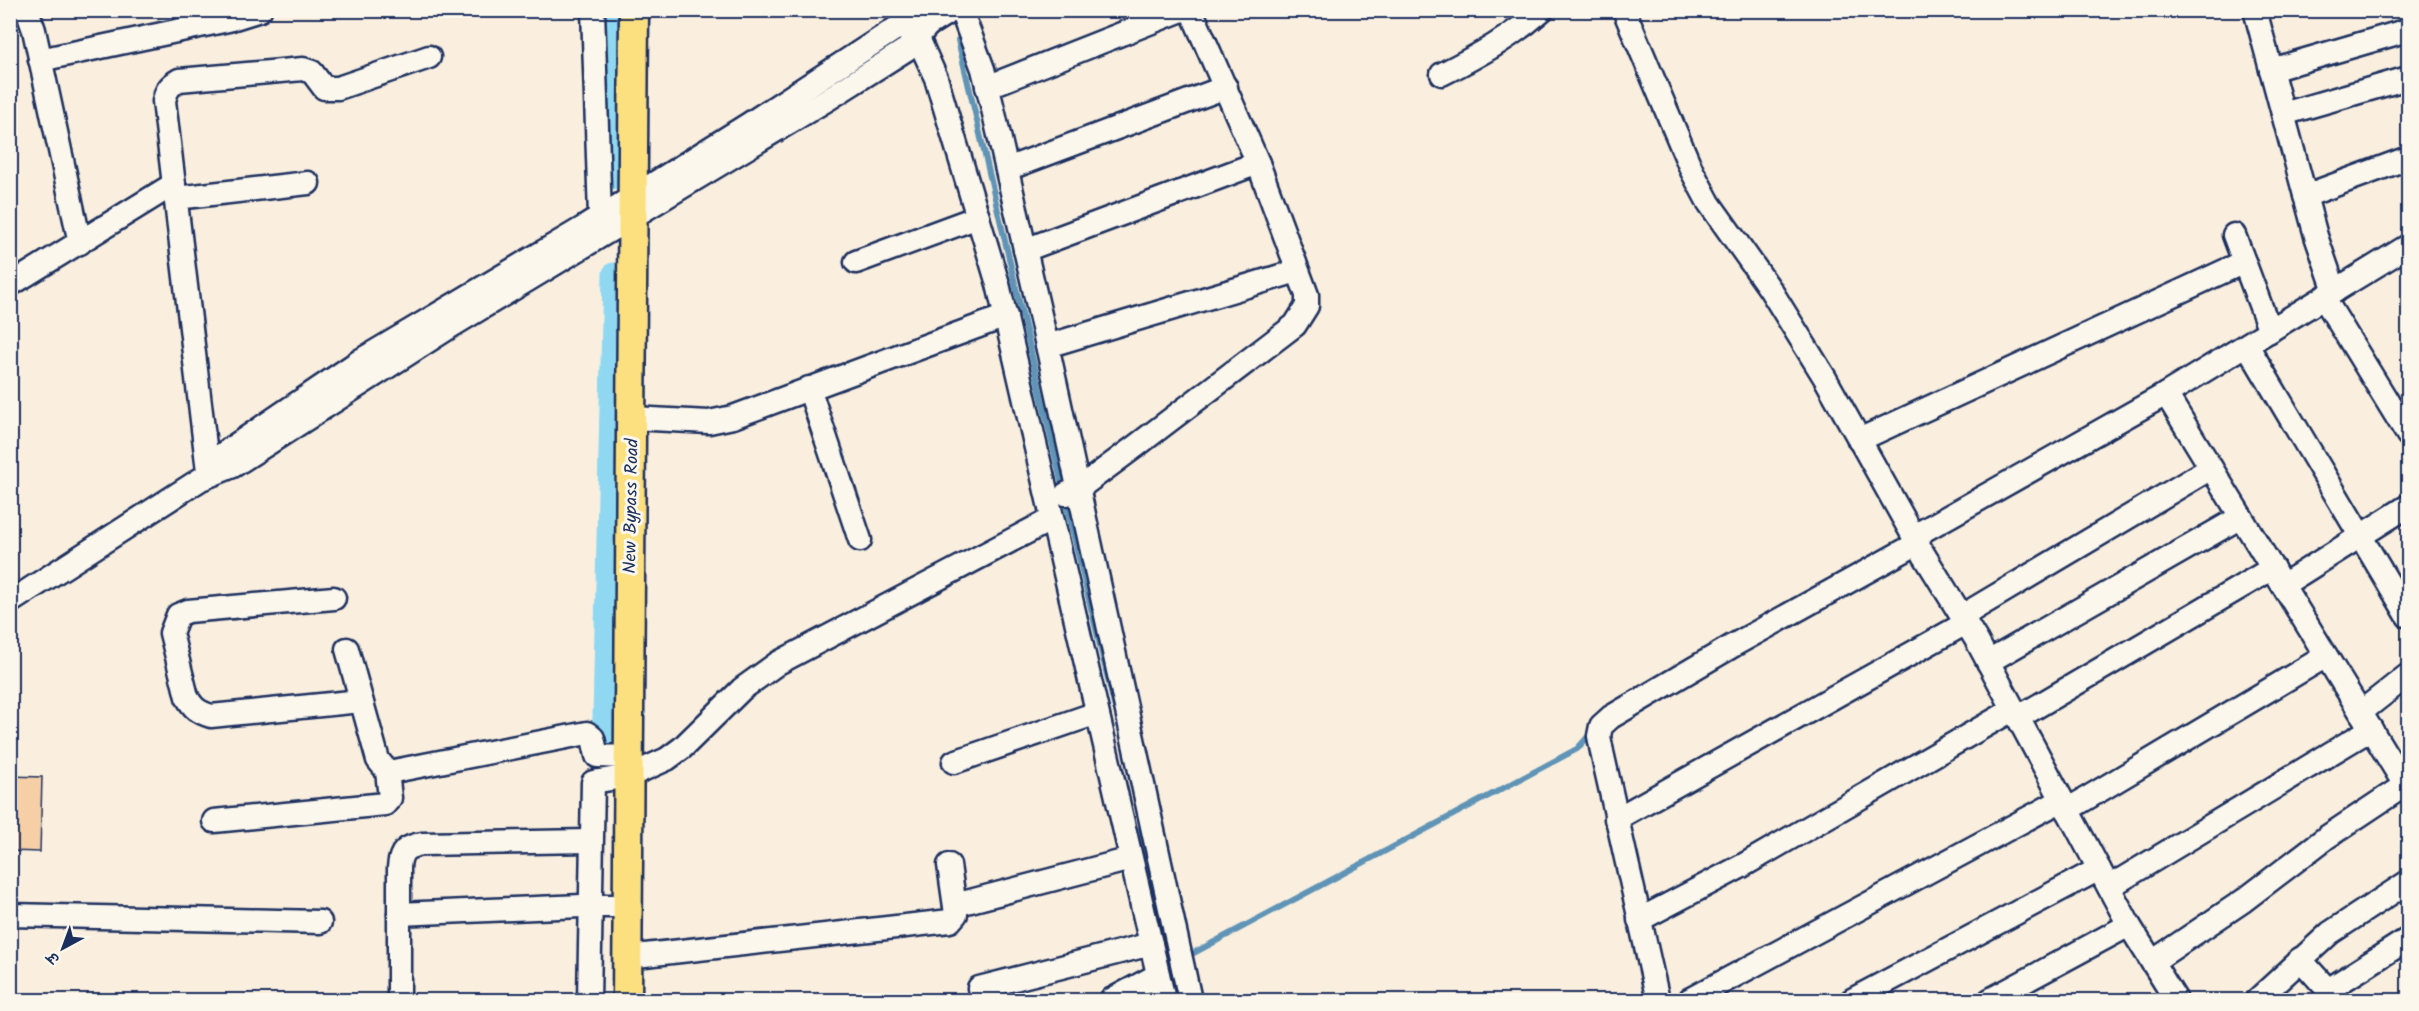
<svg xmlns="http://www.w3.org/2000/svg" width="2419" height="1011" font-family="Kalam,'Playpen Sans Deva',sans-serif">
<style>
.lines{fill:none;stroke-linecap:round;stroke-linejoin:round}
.stream{stroke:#6194b7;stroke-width:6}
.canal{stroke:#90d8f2;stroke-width:21}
.building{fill:#f6cfa6;stroke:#1b2f5e;stroke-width:1.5}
.minor-casing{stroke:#1b2f5e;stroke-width:27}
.major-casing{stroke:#1b2f5e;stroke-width:33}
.minor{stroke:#fbf7ec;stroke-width:22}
.major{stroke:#fce080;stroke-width:28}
.labels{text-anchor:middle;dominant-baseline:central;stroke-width:6;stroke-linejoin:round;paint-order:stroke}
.street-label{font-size:18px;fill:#1b2f5e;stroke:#fbf7ec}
</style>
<rect width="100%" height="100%" fill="#faefde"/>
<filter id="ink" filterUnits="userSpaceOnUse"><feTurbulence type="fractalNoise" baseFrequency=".0167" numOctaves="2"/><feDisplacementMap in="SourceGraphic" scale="12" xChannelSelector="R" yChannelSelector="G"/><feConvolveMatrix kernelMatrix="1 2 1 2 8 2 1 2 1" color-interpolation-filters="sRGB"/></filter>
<g filter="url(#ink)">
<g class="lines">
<!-- stream -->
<g class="stream">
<polyline points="958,40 1063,489"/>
<polyline points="1065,499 1115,708"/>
<polyline points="1141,829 1168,967 1178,1000"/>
<polyline points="1188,956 1577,749 1593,731"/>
</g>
<!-- canal -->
<g class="canal">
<polyline points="610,10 612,179"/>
<polyline points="602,760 613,273"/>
</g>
</g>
<!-- building -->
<polygon class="building" points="10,776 42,777 40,852 10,851"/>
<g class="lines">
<!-- minor casing -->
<g class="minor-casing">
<g id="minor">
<polyline points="27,10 34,30 80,243"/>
<polyline points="593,10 600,216"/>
<polyline points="961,10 983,69 993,109 1049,354 1190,1000"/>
<polyline points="1624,10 1692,171 1709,203 1770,289 1825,378 1924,555 1977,641 2129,925 2176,1000"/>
<polyline points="2255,10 2316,236 2335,291"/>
<polyline points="918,38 936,78 998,284 1164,1000"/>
<polyline points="40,60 228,20 260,10"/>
<polyline points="2271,70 2408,30"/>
<path d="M1442,74C1480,55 1510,38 1542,10"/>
<polyline points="987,87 1182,10"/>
<polyline points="2283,114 2408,78"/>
<polyline points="1007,169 1226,87"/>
<polyline points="2305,196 2408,158"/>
<polyline points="176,198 308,183"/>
<polyline points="2234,235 2270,331"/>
<polyline points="1025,250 1258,163"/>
<polyline points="856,262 978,217"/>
<polyline points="10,285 174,184"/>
<polyline points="2324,298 2408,435"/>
<polyline points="2247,345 2408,616"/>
<polyline points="1047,346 1297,271"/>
<polyline points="809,388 860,540"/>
<polyline points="2166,394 2405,785"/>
<polyline points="632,418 709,422 733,417 1006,316"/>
<polyline points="1859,440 2244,262"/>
<polyline points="208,471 224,453 361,360 583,228 749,124 895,29 928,25"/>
<path d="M208,471L164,101C166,90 170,85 179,80L303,69L312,72L324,88H338L429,57"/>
<polyline points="1066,494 1078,489 1136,446 1295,325 1307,306 1307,295 1258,163 1191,10"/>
<polyline points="1914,536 2166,394 2408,246"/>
<polyline points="2283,585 2408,506"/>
<path d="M334,598L188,611L178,615L171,633L187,697C193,708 198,712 211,716L361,701"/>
<polyline points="10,602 201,479 233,466 453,325 828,99 907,49 928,25 952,10"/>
<polyline points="1962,616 2211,468"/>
<polyline points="347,649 378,760 387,771 394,771 587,733 593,738 597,756 629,757"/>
<polyline points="1988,662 2241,517"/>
<polyline points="2361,712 2408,675"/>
<polyline points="2019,717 2273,568"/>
<polyline points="954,762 1097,713"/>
<polyline points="2067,810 2326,656"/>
<polyline points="1616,819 1966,623"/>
<polyline points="214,821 385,804 390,798 387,771"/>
<polyline points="2109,887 2371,729"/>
<polyline points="955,905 1131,859"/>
<polyline points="399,914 582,906 628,906"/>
<polyline points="10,915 320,922"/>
<polyline points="1639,920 1742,866 2014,709"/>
<polyline points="627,957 950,921 956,914 949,865"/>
<polyline points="2300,959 2337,1000"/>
<polyline points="2152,962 2243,901 2327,837 2408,783"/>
<polyline points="979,988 1151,944"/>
<polyline points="2328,990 2408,939"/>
<path d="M399,1000V868C400,851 406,846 423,844L590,841"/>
<polyline points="589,1000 593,782 629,776 667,759 682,748 742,689 778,663 1052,519"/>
<polyline points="1111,1000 1158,975"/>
<polyline points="1658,1000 1602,752 1599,736 1601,726 1611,717 1734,645 1918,543"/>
<polyline points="1689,1000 2062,800"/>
<polyline points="1852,1000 2099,869"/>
<polyline points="1990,1000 2129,925"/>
<polyline points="2257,1000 2330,933 2408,882"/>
</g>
</g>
<!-- major casing -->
<g class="major-casing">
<polyline id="major" points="627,1000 634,10"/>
</g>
<!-- minor -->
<use href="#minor" class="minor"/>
<!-- major -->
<use href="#major" class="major"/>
</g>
</g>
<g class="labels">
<!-- street labels -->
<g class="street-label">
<text transform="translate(632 506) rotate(-89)">New Bypass Road</text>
</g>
</g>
<!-- margin -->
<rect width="2419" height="1011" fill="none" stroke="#fbf7ec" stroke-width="36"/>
<rect x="18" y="18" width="2383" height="975" fill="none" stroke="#1b2f5e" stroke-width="2" filter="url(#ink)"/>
<!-- north arrow -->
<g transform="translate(63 948) rotate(221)" stroke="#fbf7ec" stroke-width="4.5" paint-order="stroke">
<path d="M0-4.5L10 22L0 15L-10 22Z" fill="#1b2f5e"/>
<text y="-9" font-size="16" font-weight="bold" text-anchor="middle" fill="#1b2f5e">उ</text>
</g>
</svg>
